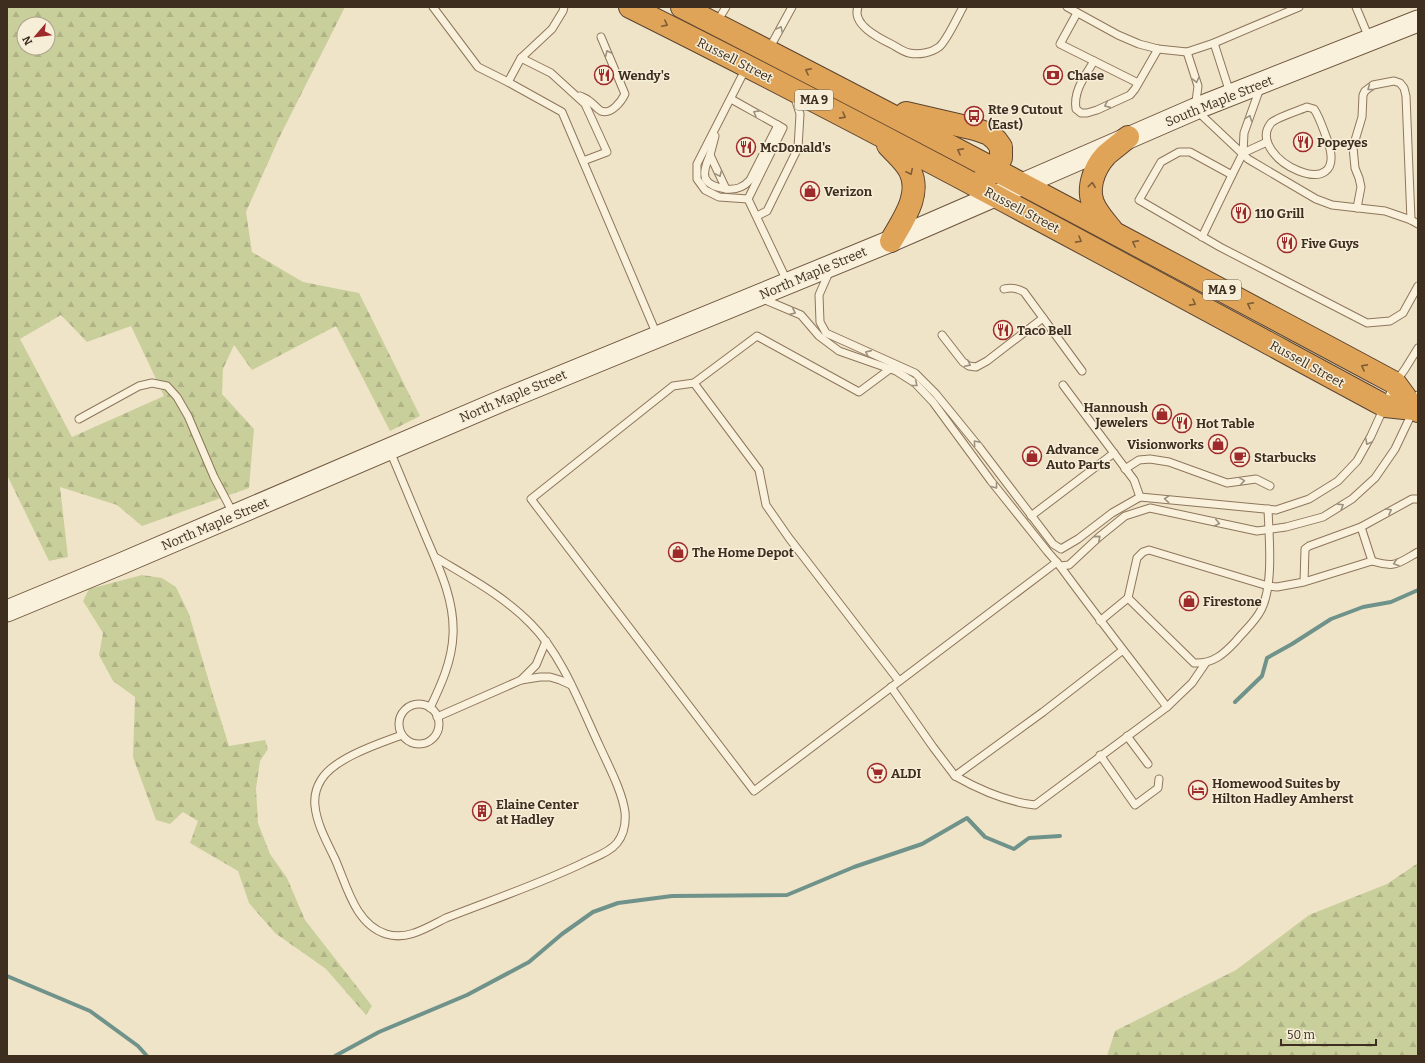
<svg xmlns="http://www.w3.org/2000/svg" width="1425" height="1063" font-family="Bitter,serif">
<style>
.forest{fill:url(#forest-firs);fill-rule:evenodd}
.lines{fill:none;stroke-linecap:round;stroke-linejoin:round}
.stream{stroke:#6f938a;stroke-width:4}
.lane-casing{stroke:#8d765c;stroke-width:9}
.secondary-casing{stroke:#6f573f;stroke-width:23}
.highway-casing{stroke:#5b4430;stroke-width:24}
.lane{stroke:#faf1dc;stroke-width:7}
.secondary{stroke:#faf1dc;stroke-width:21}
.highway{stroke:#e0a458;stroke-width:22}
.oneway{stroke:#7e5d36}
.oneway2{stroke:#9c907e}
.labels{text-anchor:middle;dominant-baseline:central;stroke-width:3;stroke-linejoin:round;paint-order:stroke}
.shield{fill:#f7eed8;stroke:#756857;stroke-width:1}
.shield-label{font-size:12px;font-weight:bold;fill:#3d2e20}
.street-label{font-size:13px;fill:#3d2e20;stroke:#f7eed8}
.poi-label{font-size:13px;font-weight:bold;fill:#3d2e20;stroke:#f7eed8;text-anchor:start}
</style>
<defs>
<pattern id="forest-firs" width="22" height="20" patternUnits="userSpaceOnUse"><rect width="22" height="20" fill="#c9cf9b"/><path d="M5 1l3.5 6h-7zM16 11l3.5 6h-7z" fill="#aeb285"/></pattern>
</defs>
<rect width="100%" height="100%" fill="#f0e4c8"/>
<!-- forest -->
<g class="forest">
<path d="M7,7H345L279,138L246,212L252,252L303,282L359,293L420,416L390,431L336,326L252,370L234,345L223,369L222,394L254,429L249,488L142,526L117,505L60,487L68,557L49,561L7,475ZM24,24H48V48H24ZM61,315L87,342L131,326L164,396L72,437L20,339Z"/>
<polygon points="142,575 162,578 176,587 189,614 212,692 229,746 265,740 268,749 260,761 256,789 258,823 270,854 287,878 305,920 372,1006 366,1015 326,969 275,933 249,903 238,871 190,843 198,821 183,812 170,824 156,820 133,757 135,697 113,681 99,655 103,633 83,601 89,589"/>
<polygon points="1418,863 1418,1056 1107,1056 1115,1031 1236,970 1309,915 1387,884"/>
</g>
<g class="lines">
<!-- stream -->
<g class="stream">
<polyline points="1235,702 1262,676 1267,658 1292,644 1331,619 1363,607 1391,602 1418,590"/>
<polyline points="7,976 90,1011 138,1046 147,1056"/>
<polyline points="335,1056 379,1032 467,995 529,962 562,934 593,912 618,903 672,896 787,895 854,867 922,844 967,818 985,837 1014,849 1029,838 1060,836"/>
</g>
<!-- lane casing -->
<g class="lane-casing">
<g id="lane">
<polyline points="433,7 478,67 508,82"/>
<polyline points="564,7 563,11 552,29 521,58 508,82 562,112 657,335"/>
<path d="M858,7C851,25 881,39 893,45C898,48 904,52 909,53C919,55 931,53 939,47C946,42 958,16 963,7"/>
<polyline points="1067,7 1118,35 1139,44 1158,49 1187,52 1214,43 1299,7"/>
<polyline points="1356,7 1369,38"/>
<polyline points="1077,13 1060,44 1138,83"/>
<polyline points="717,22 726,7"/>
<polyline points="1214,43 1230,93"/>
<polyline points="769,49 792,7"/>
<polyline points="1187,52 1198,86 1195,109 1248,159 1316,199 1332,205 1385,211 1411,220 1418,224"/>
<polyline points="521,58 551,73 585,104 607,152 583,161"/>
<path d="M1094,61C1085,76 1073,91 1076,109L1081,113H1087L1097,110L1130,95L1135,89L1158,49"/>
<polyline points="746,68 697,164 697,179 705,190 719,197 748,199"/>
<polyline points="1260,88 1244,133 1243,153 1232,175 1190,152 1179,152 1161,162 1139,200 1220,247 1367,323 1390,321 1403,313 1418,286"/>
<path d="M580,96C582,97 586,98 588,100C593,103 596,108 601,111C611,115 621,102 625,94L601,37"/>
<polyline points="731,99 783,128 748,199"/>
<path d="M1307,107L1314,109C1320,118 1323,129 1327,139C1353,210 1243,158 1271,123C1275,118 1300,110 1307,107Z"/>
<path d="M715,136L710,155L726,189C736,190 743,188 750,180L778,125"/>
<polyline points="1243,153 1267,142"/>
<path d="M710,155C701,175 701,185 726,189"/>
<polyline points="748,199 787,281"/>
<polyline points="1357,208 1361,187 1359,178 1355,168 1353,147 1362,117 1363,95 1365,91 1373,85 1394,81 1400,83 1404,88 1406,96 1411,220"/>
<polyline points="757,216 767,211 798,148 800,114 794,95"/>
<polyline points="1202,237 1232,175"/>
<polyline points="830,270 819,295 820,322 826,333 915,373 936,394 980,448 1053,544 1061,549 1078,539 1112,513 1140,497 1276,510 1309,499 1338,481 1357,461 1371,436 1395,383 1405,369 1418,348"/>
<path d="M1004,289C1012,287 1017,288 1024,292L1082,371"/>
<polyline points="763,299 801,315 819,336 839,351 896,371 915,383 933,402 991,481 1047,551 1060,566 1069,565 1099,537 1125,516 1150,508 1257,531 1286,527 1323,517 1352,499 1375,478 1395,449 1414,409 1418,395"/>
<polyline points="942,335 963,362 969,366 976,367 987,361 1043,318"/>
<polyline points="694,383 757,336 859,392 890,369"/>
<polyline points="1063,385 1134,480 1140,497"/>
<polyline points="79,419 139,386 152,383 167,386 177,397 188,416 214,477 233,513"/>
<path d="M390,451C401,477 412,504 423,530C437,564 455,598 453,635C452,661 441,685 430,708"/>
<polyline points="1125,469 1139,460 1150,459 1169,462 1227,483 1256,479 1270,486"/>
<polyline points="1031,516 1114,453"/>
<polyline points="1361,527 1412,499 1418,499"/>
<path d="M1372,561C1396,568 1397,564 1418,552"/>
<path d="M1060,566C1095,614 1131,660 1167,707L1035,805C1008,802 978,789 955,776L1043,712L1123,650"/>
<polyline points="1128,598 1137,558 1143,552 1149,550 1268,586 1277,587 1304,582 1305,549 1309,546 1361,527 1372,561 1304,582"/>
<path d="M1100,621L1128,598L1194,663C1213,664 1224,654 1236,641C1244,631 1255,622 1261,610C1274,585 1269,537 1268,509"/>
<polyline points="521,680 536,665 546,641"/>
<polyline points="899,681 789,538 766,505 759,470 694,383 673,386 531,499 754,791 1057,562"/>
<polyline points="891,687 933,747 955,776"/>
<circle cx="419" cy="724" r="20"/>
<polyline points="1167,707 1192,683 1205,664"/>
<polyline points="437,717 521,680 540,677 550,677 560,680 571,685"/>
<path d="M402,735C378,744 334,758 321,780C316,788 314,797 315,806C317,825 327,842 335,859C347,886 355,924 386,934C407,941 428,927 446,918C492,900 539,884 583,863C594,857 609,853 617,843C624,834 626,823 625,812C622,791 609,767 600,747C581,707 563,656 531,624C504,596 468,577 435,557"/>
<polyline points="1127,736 1148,764"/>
<polyline points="1100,755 1135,805 1158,788 1159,779"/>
</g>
</g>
<!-- secondary casing -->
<g class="secondary-casing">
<polyline id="secondary" points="7,611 118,565 506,399 891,241 1195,109 1418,21"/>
</g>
<!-- highway casing -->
<g class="highway-casing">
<g id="highway">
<path d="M630,7C885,134 1135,271 1385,406L1414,409L1418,411"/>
<path d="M682,7C921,129 1158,256 1395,383L1414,409"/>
<polyline points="906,113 975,129 989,134 996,140 1001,147 1001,158 994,170 984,179"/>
<path d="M888,145C895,153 905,161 910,171C922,195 902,221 891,241"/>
<path d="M1111,229C1106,223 1100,216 1096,209C1085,192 1093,169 1106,155C1113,149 1121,143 1128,137"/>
</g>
</g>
<!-- lane -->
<use href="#lane" class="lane"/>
<!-- secondary -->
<use href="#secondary" class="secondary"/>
<!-- highway -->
<use href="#highway" class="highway"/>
</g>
<!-- one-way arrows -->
<defs><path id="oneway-chevron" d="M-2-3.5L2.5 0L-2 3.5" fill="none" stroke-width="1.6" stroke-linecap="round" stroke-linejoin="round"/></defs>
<g class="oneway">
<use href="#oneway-chevron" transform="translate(665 24) rotate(27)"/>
<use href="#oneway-chevron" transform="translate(808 71) rotate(-153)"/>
<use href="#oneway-chevron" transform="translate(843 116) rotate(28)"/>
<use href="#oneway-chevron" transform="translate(960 151) rotate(-152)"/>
<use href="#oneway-chevron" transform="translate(910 172) rotate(64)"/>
<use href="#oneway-chevron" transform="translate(1092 185) rotate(-83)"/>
<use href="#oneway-chevron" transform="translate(1079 240) rotate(29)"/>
<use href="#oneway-chevron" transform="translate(1135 243) rotate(-152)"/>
<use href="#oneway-chevron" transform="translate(1193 303) rotate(29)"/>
<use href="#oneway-chevron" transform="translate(1250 305) rotate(-152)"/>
<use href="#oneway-chevron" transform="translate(1364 367) rotate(-152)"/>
</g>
<g class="oneway2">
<use href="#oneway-chevron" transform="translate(780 29) rotate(-62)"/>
<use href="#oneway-chevron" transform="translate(608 53) rotate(-115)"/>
<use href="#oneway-chevron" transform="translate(1196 80) rotate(77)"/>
<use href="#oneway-chevron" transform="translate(1370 88) rotate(143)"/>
<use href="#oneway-chevron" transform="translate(1107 105) rotate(156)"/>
<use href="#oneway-chevron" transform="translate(756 113) rotate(-151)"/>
<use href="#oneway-chevron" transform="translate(1249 118) rotate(-70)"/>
<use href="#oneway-chevron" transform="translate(719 174) rotate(66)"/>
<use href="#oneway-chevron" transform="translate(793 312) rotate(24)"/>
<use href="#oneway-chevron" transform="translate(868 353) rotate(-156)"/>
<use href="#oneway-chevron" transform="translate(968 364) rotate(26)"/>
<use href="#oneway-chevron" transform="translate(915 384) rotate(39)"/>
<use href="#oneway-chevron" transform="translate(1368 442) rotate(119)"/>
<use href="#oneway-chevron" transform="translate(976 443) rotate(-130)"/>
<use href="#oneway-chevron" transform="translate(1242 481) rotate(-9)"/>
<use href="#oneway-chevron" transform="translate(995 486) rotate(52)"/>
<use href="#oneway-chevron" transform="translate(1167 499) rotate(-175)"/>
<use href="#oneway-chevron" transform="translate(1341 506) rotate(-32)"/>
<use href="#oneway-chevron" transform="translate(1389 511) rotate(-28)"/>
<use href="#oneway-chevron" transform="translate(1217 523) rotate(12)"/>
<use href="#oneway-chevron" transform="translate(1098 538) rotate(-41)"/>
<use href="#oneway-chevron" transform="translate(1396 563) rotate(162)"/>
</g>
<!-- icons -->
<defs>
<g id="restaurant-ring" transform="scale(1)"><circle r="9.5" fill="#f7eed8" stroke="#9e2a2b" stroke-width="1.5"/><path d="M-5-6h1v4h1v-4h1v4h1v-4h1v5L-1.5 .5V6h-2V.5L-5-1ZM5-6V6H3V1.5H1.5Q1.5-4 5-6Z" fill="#9e2a2b"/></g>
<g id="bank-ring" transform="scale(1)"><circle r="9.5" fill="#f7eed8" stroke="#9e2a2b" stroke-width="1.5"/><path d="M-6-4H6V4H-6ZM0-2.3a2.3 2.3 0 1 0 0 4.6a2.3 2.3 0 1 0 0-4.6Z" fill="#9e2a2b"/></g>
<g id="bus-ring" transform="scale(1)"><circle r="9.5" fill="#f7eed8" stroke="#9e2a2b" stroke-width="1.5"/><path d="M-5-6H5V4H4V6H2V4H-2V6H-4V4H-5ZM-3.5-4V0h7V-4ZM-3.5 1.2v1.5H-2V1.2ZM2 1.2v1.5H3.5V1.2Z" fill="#9e2a2b"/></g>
<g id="shop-ring" transform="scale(1)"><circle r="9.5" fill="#f7eed8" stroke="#9e2a2b" stroke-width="1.5"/><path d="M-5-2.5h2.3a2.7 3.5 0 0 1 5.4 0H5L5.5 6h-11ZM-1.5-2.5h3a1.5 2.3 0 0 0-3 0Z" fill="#9e2a2b"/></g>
<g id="cafe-ring" transform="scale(1)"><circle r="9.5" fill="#f7eed8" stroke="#9e2a2b" stroke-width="1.5"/><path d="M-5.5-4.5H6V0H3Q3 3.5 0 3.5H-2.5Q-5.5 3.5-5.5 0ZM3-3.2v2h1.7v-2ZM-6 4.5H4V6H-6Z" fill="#9e2a2b"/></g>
<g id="supermarket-ring" transform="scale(1)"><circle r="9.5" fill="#f7eed8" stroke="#9e2a2b" stroke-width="1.5"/><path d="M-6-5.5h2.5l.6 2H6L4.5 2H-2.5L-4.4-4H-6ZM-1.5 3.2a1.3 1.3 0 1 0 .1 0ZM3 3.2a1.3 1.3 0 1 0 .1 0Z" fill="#9e2a2b"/></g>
<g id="hotel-ring" transform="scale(1)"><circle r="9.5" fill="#f7eed8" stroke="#9e2a2b" stroke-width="1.5"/><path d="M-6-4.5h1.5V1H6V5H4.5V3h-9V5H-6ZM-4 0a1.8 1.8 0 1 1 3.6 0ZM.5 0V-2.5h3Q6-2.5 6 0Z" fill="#9e2a2b"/></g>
<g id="building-ring" transform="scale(1)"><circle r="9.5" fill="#f7eed8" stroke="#9e2a2b" stroke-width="1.5"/><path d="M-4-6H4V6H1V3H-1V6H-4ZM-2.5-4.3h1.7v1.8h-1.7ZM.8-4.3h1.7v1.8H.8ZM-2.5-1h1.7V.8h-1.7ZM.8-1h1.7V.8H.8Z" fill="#9e2a2b"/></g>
</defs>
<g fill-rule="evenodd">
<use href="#restaurant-ring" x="604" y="75"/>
<use href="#bank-ring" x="1053" y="75"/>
<use href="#bus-ring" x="974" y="116"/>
<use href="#restaurant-ring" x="1303" y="142"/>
<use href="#restaurant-ring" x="746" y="147"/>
<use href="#shop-ring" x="810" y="191"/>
<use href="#restaurant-ring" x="1241" y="213"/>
<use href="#restaurant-ring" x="1287" y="243"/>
<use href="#restaurant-ring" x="1003" y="330"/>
<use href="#shop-ring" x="1162" y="414"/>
<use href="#restaurant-ring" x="1182" y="423"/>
<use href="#shop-ring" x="1218" y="444"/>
<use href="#shop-ring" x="1032" y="456"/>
<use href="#cafe-ring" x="1240" y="457"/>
<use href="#shop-ring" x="678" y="552"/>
<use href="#shop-ring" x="1189" y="601"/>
<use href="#supermarket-ring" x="877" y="773"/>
<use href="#hotel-ring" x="1198" y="790"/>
<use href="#building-ring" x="482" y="811"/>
</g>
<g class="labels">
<!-- shield labels -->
<g class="shield">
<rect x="795" y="90" width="38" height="20" rx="3"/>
<rect x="1203" y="280" width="38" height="20" rx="3"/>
</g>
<g class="shield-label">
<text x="814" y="100">MA 9</text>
<text x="1222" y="290">MA 9</text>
</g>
<!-- street labels -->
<g class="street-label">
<text transform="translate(735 60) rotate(27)">Russell Street</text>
<text transform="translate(1219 101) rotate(-22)">South Maple Street</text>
<text transform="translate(1022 210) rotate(28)">Russell Street</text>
<text transform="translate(813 273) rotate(-23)">North Maple Street</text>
<text transform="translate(1307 364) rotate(29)">Russell Street</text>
<text transform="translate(513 396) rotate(-23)">North Maple Street</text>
<text transform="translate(215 524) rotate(-23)">North Maple Street</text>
</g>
<!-- poi labels -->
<g class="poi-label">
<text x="618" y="75">Wendy's</text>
<text x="1067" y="75">Chase</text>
<text x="988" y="109">Rte 9 Cutout<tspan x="988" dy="15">(East)</tspan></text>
<text x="1317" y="142">Popeyes</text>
<text x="760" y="147">McDonald's</text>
<text x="824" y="191">Verizon</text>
<text x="1255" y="213">110 Grill</text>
<text x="1301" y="243">Five Guys</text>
<text x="1017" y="330">Taco Bell</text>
<text x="1148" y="407" text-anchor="end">Hannoush<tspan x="1148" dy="15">Jewelers</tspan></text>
<text x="1196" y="423">Hot Table</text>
<text x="1204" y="444" text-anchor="end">Visionworks</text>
<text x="1046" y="449">Advance<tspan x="1046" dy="15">Auto Parts</tspan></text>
<text x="1254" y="457">Starbucks</text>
<text x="692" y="552">The Home Depot</text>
<text x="1203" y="601">Firestone</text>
<text x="891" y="773">ALDI</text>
<text x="1212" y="783">Homewood Suites by<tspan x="1212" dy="15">Hilton Hadley Amherst</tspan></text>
<text x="496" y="804">Elaine Center<tspan x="496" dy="15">at Hadley</tspan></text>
</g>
</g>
<!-- border -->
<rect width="1425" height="1063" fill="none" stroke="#3d2e20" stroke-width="16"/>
<!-- north arrow -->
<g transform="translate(36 36) rotate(242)"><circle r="19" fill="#f7eed8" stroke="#ada18e"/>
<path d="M0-3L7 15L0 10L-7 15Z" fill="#9e2a2b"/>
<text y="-6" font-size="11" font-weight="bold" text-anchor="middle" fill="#3d2e20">N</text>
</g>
<!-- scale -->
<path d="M1281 1039v6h95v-6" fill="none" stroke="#3d2e20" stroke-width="2"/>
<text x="1287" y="1039" font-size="12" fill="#3d2e20" stroke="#f7eed8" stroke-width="3" paint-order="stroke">50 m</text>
</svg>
